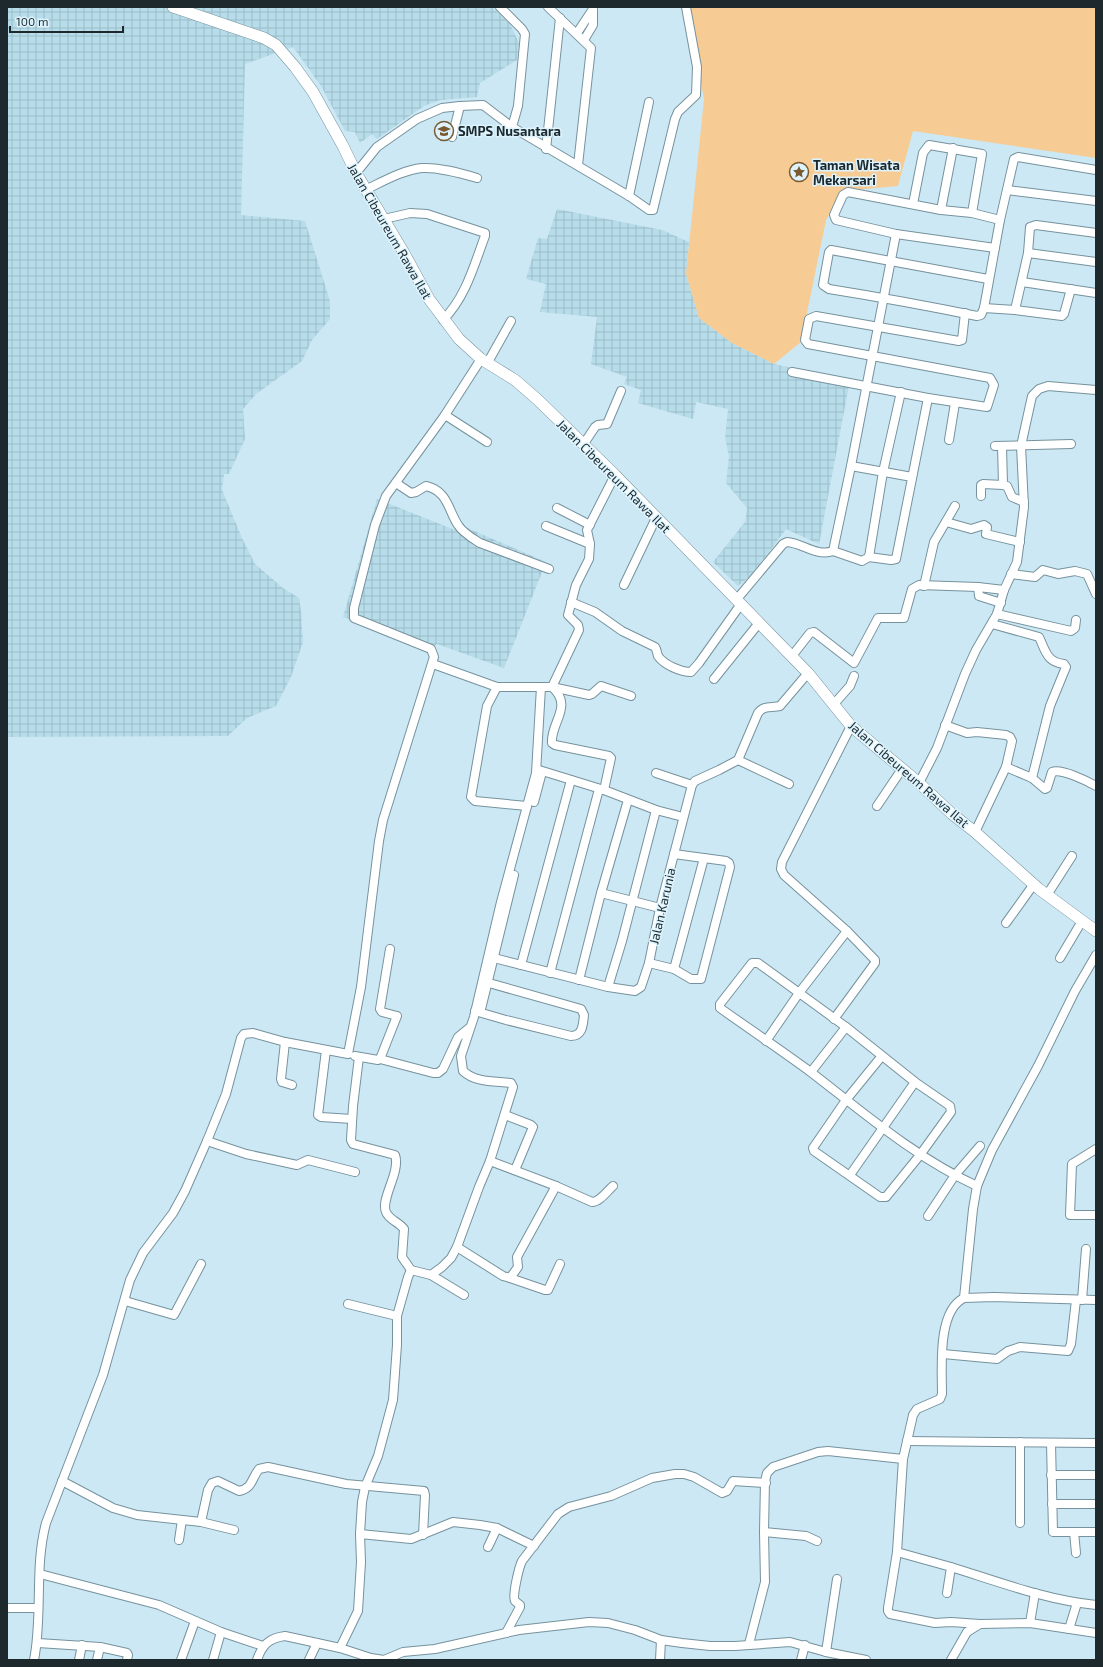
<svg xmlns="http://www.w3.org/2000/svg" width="1103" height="1667" font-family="'Exo 2',sans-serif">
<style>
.industrial{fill:url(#industrial-grid)}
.park{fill:#f7cb94}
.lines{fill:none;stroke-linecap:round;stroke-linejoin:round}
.minor-casing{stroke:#76929d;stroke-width:10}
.tertiary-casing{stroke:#76929d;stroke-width:12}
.minor{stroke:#fff;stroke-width:8}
.tertiary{stroke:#fff;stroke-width:11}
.labels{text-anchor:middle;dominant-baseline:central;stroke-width:3;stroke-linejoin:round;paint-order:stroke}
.poi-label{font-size:13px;font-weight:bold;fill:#1d292d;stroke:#ddf4fe;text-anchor:start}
.street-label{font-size:13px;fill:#1d292d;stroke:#ddf4fe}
</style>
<defs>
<pattern id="industrial-grid" width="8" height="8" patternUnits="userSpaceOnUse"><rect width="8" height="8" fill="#b7dcea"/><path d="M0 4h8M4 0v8" fill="none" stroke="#9dbdc9"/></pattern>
</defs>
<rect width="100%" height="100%" fill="#cbe8f4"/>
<!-- industrial -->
<g class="industrial">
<polygon points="7,7 492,7 510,24 519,43 517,60 480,83 477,97 440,100 424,106 377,139 372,134 360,143 355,132 345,131 321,86 293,47 245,64 241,215 305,221 330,301 330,319 312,340 302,361 256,394 243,409 245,439 229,474 224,474 222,490 242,538 255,564 283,588 299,598 301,612 303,642 291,677 276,706 247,718 228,736 7,737"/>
<polygon points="557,209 662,230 689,242 686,274 699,318 732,343 774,364 850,380 819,544 786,529 752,575 738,586 713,562 745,522 747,508 726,483 729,456 725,438 728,409 696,402 693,419 638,403 641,390 624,384 627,377 591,364 597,317 540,312 546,284 526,279 538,238 547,239"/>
<polygon points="377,499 460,532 463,526 546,562 504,668 437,644 429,650 343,617"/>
</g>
<!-- park -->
<polygon class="park" points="686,7 1096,7 1096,158 913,131 898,186 844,191 826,220 801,342 774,364 732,343 699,318 686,274 704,99"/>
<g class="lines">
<!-- minor casing -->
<g class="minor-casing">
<g id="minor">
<polyline points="500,7 522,29 525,34 518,106 512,127"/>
<polyline points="548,7 591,48 578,165"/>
<polyline points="577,33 593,9"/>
<polyline points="584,40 593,25 593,10"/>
<polyline points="452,137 460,106"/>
<polyline points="546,149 560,18"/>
<polyline points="356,173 377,147 417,119 442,108 460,106 483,105 512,127 629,196 649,210 653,210 675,119 678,112 696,95 697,67 686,7"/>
<path d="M367,189C384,181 403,170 422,168C439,167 460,173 477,178"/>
<polyline points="1007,190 1096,201"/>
<polyline points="629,196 649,102"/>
<polyline points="913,204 923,153 929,145 982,154 972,213"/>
<polyline points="941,210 953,148"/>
<path d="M384,219L410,213L427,214L485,233V236C474,265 466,297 443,320"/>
<polyline points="995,248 896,234 836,220 834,215 843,195 848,192 941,210 972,213 1000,220"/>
<polyline points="1028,253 1096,262"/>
<path d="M988,279L831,250L829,252L823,285L829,289C879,297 928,306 977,316L981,315L984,308L1000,220L1014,159L1018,157L1096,170"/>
<polyline points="1022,282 1096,293"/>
<polyline points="984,308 1015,310 1062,316 1064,314 1071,289"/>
<polyline points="1015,310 1028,253 1030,227 1036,225 1096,233"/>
<polyline points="488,362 511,321"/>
<polyline points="792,372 928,398 987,407 994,385 990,378 808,344 805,340 809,319 816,316 959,341 962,340 965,313"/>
<polyline points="445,415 487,442"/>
<polyline points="949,440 955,403"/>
<polyline points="583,445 595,427 598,425 607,424 621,391"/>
<polyline points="995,446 1071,444"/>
<polyline points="1002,446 1003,485 1007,486 1012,497 1024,502"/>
<polyline points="851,466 912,477"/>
<path d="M396,483L411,493L416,492L426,486C448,491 448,510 458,525C463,533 472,538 480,543L549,569"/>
<polyline points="981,496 981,485 983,484 1003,485"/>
<polyline points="557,508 590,525"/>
<polyline points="946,522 971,529 984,525 987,527 986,534 1020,542"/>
<polyline points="546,526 590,544"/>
<polyline points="833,551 862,561 869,557 883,472 901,392"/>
<polyline points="869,557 891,560 896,559 928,398"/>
<polyline points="1011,574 1035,577 1043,570 1058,574 1075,571 1087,574 1096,594"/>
<polyline points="624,585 656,518"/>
<polyline points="924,586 934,542 955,506"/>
<polyline points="978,587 979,596 1001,603"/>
<path d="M737,599L783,544L787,542C802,543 817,557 833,551L851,466L896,234"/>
<path d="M571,602L595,612L622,631L655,647C657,650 657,653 658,656C664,665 681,672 691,672L699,663L741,604"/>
<polyline points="997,614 1071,631 1075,628 1076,620"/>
<path d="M992,624L1039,637C1046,652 1047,662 1064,664L1066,667L1050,706L1032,778"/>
<polyline points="792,656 810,633 814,632 854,663 878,618 904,618 912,589 919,585 978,587 1004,590"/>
<polyline points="433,664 497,687 552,687 589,695 592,694 601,686 631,696"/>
<polyline points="714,679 759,623"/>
<polyline points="497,687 487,706 471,797 475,801 527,806"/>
<polyline points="834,704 850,686 854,676"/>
<polyline points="945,725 967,733 977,732 1006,735 1010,737 1012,741 1006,767 975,832"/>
<polyline points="738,760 789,784"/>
<path d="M1006,767L1032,778L1045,789L1047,788L1052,772C1061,768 1087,781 1096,786"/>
<polyline points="539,770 604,790 656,810 683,817"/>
<polyline points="656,773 692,785"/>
<polyline points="919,783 937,748 965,674 976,650 997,614 1004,590 1017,562 1024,507 1021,446 1032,396 1039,389 1048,386 1096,390"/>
<path d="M604,790L611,758L609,756L555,745L552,743C550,723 574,706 552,687L579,630L578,625L568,615L576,585L589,559L590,544L587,530L615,475"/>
<polyline points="534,802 542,772"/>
<polyline points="877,806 902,769"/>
<polyline points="601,893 660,908"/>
<polyline points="1047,895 1072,856"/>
<polyline points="1006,923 1034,884"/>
<path d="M494,958L608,987L635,991L641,987L649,963L660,908L692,785L695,781L719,770L738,760L758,713C764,705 771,708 780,706L808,673"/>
<polyline points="1060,958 1082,921"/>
<polyline points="649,963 674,969 691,979 701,979 730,867 729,863 726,861 674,854"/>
<polyline points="521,965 571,780"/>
<polyline points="674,969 704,858"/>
<polyline points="550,973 599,789"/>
<polyline points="579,980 601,893 628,800"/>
<polyline points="608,987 622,941 656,810"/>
<polyline points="481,1009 514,875"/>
<path d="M475,1011L506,1020L571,1036C583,1036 583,1024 584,1015L581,1009L489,983"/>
<polyline points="834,1019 875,963 875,960 847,931 784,875 781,869 782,862 851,726"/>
<polyline points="766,1041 799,993 847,931"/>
<polyline points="285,1042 281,1079 282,1082 292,1085"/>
<polyline points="326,1050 318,1115 321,1117 352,1119"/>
<polyline points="355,1056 378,1060 380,1059 397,1016 382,1012 380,1009 390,949"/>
<path d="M359,1057L353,1106L351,1140L353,1144L395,1155C401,1172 380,1199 386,1212C389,1220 399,1222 404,1229L402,1257L411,1270"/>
<path d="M881,1057L846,1100L813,1148L814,1151L880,1197H886L920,1155L951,1112L950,1106L915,1082L846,1027L758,963H752L720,1004V1008C751,1030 782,1051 812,1073C865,1114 916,1158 977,1186"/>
<polyline points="380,1059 433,1073 438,1073 443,1069 458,1037 469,1028"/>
<polyline points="811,1072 846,1027"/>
<polyline points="505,1115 531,1125 533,1127 515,1170"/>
<polyline points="207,1141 246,1154 297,1165 308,1160 355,1172"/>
<polyline points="1096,1149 1072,1164 1070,1215 1096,1215"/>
<path d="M490,1161L556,1186L592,1202C600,1202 607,1191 613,1186"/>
<polyline points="850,1175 915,1082"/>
<polyline points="928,1216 955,1175 980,1146"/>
<polyline points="457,1247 503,1276 510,1278 518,1267 517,1257 556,1186"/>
<polyline points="431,1275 464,1295"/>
<polyline points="510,1278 545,1290 548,1290 560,1264"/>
<polyline points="964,1298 994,1297 1096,1300"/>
<polyline points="1082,1300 1086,1249"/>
<polyline points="125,1301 174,1315 201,1264"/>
<polyline points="348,1304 397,1316"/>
<polyline points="943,1354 997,1359 1008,1351 1020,1347 1068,1351 1071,1344 1076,1300"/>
<polyline points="907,1441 1096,1443"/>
<polyline points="1051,1443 1053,1532 1096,1532"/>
<polyline points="1051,1475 1096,1475"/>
<polyline points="62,1481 113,1508 137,1515 201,1522 234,1530"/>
<polyline points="1052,1504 1096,1504"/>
<path d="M201,1522L208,1490L212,1483L218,1481L239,1491C253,1488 251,1479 259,1469L268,1467L346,1484L424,1491L425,1495L423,1535"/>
<polyline points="1020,1523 1020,1442"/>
<polyline points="764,1532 806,1536 817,1541"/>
<polyline points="1074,1532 1076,1553"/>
<polyline points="360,1534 411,1539 453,1522 480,1525 497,1528 534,1546"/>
<polyline points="179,1540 182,1520"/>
<polyline points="488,1547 497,1528"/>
<polyline points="897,1552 888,1608 888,1611 890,1614 935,1623 951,1622 980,1624"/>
<path d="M951,1567C999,1582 1046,1600 1096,1605"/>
<polyline points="40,1574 159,1605 221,1632 263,1646"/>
<path d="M947,1593L951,1567L897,1552L903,1459L913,1415L917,1409L940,1399L942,1394C942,1368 937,1311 964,1298L973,1209L977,1186L992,1150L1038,1066L1075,991L1096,955"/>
<polyline points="7,1608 38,1608"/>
<polyline points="1030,1623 1035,1593"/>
<polyline points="1069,1629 1077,1603"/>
<path d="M506,1633L520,1607V1605C520,1605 516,1602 515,1601C512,1596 519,1567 522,1561L558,1514L569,1507L611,1496L652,1478L675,1474H684L694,1477L722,1493L727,1491L733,1481L766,1483"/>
<polyline points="38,1643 100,1647 97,1660"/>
<polyline points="749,1644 765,1582 764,1532 765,1481 767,1473 773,1467 818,1452 828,1451 903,1459"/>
<polyline points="100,1647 127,1653 128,1655 127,1660"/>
<path d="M340,1648L358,1611L361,1562L360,1534L362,1502L365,1487L378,1456L393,1400L397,1345V1316L408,1277L411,1270L431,1275L442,1267L451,1258L457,1247L479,1187L490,1161L513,1087L511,1083C495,1081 476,1083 463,1071L461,1056L474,1017L501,902L536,773L541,687"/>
<polyline points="826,1652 837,1579"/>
<path d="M34,1660C43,1615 34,1568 46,1523L103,1375L130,1280L143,1253L173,1213L185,1191L207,1141L226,1094L241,1038L244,1034L253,1033L285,1042L348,1054L361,987L379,841L383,820L434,657L431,649L354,618V608L375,525L386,496L445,415L481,359"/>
<polyline points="79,1660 82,1645"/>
<polyline points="181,1660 195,1621"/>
<polyline points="213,1660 221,1632"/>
<path d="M257,1660C262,1645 269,1638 285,1636L340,1648L371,1658L384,1660L403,1652L435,1649L519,1630L589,1622L608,1623L635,1630L661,1640L682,1643L710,1646H735L790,1642L826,1652L866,1660"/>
<polyline points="309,1660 317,1643"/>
<polyline points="660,1660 661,1640"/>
<polyline points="801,1660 805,1645"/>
<polyline points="951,1660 967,1632 980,1624 1030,1623 1096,1633"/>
</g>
</g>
<!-- tertiary casing -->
<g class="tertiary-casing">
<polyline id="tertiary" points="173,7 264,38 276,45 295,67 313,92 343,146 356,173 404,253 429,299 459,339 481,359 515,380 538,400 615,475 808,673 851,726 919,783 952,814 975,832 1039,889 1096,931"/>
</g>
<!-- minor -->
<use href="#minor" class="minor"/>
<!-- tertiary -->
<use href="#tertiary" class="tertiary"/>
</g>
<!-- icons -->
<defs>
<g id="school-ring" transform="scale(1)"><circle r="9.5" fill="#ddf4fe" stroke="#7a5a30" stroke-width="1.5"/><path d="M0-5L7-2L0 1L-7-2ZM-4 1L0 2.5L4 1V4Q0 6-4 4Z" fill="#7a5a30"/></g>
<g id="sight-ring" transform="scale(1)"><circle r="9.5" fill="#ddf4fe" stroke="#7a5a30" stroke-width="1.5"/><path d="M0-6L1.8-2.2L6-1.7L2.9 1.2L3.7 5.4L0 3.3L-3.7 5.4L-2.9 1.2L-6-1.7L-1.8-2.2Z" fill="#7a5a30"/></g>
</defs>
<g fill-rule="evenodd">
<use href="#school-ring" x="444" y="131"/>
<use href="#sight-ring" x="799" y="172"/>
</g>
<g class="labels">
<!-- poi labels -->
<g class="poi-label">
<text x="458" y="131">SMPS Nusantara</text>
<text x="813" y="165">Taman Wisata<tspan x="813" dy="15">Mekarsari</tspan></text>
</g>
<!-- street labels -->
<g class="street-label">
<text transform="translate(390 231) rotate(60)">Jalan Cibeureum Rawa Ilat</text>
<text transform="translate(614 476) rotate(45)">Jalan Cibeureum Rawa Ilat</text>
<text transform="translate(909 774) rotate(41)">Jalan Cibeureum Rawa Ilat</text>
<text transform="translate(662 906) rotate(-77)">Jalan Karunia</text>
</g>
</g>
<!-- border -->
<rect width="1103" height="1667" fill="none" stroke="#1d292d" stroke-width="16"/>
<!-- scale -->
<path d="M10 26v6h113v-6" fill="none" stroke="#1d292d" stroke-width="2"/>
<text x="16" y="26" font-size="12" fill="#1d292d" stroke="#ddf4fe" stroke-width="3" paint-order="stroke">100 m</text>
</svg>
